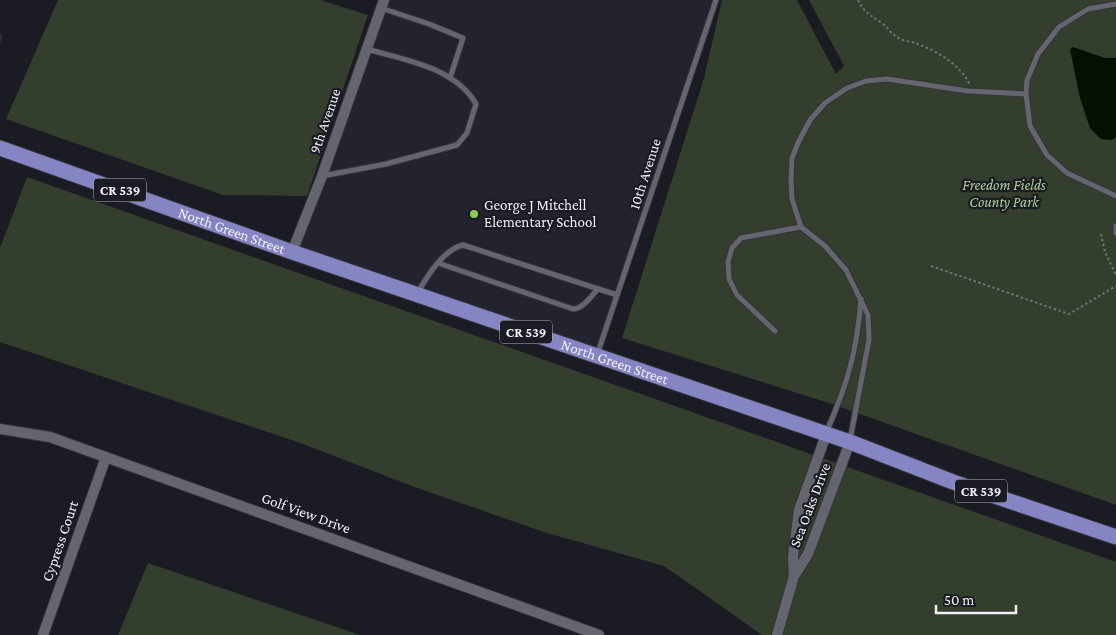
<svg xmlns="http://www.w3.org/2000/svg" width="1116" height="635" font-family="'Crimson Pro',serif">
<style>
.built{fill:#232330}
.green{fill:#333e2c}
.water{fill:#031100}
.lines{fill:none;stroke-linecap:round;stroke-linejoin:round}
.lane-casing{stroke:#35353b;stroke-width:7}
.street-casing{stroke:#35353b;stroke-width:12}
.primary-casing{stroke:#35353b;stroke-width:17}
.path{stroke:#717179;stroke-width:2;stroke-dasharray:2.5 2.5;stroke-linecap:butt}
.lane{stroke:#65656f;stroke-width:5}
.street{stroke:#65656f;stroke-width:10}
.primary{stroke:#8685c4;stroke-width:15}
.shaded-wall{fill:#2b2c42}
.poi-dot{fill:#87cf4b;stroke:#1a1b23;stroke-width:2}
.labels{text-anchor:middle;dominant-baseline:central;stroke-width:4.5;stroke-linejoin:round;paint-order:stroke}
.shield{fill:#1a1b23;stroke:#b0b0b7;stroke-width:1}
.shield-label{font-size:14px;font-weight:bold;fill:#f0f0f6}
.street-label{font-size:15px;fill:#f0f0f6;stroke:#1a1b23}
.park-label{font-size:15px;font-style:italic;fill:#aed097;stroke:#1a1b23}
.poi-label{font-size:15px;fill:#f0f0f6;stroke:#1a1b23;text-anchor:start}
</style>
<rect width="100%" height="100%" fill="#1a1b23"/>
<!-- built -->
<polygon class="built" points="384,0 713,0 594,355 292,252"/>
<!-- green -->
<g class="green">
<polygon points="58,0 320,0 368,15 307,196 223,195 6,119"/>
<polygon points="722,0 797,0 836,74 844,66 809,0 1116,0 1116,505 829,403 622,338 704,78"/>
<polygon points="27,177 1116,562 1116,635 762,635 664,566 547,533 409,485 303,444 0,342 0,248"/>
<polygon points="148,563 360,635 118,635"/>
</g>
<!-- water -->
<polygon class="water" points="1073,47 1105,58 1116,58 1116,137 1112,140 1101,139 1090,128 1080,98 1070,49"/>
<g class="lines">
<!-- lane casing -->
<g class="lane-casing">
<g id="lane">
<polyline points="1116,4 1088,9 1059,27 1038,54 1027,80 1026,94 1030,126 1047,155 1067,173 1116,196"/>
<polyline points="381,8 429,24 463,38 450,78"/>
<path d="M322,176L386,164L457,145L467,133L476,104C455,67 404,60 367,49"/>
<polyline points="1116,226 1116,233"/>
<path d="M438,263L573,309C583,309 591,296 598,289"/>
<path d="M418,292C428,275 443,250 463,245L617,295"/>
<polyline points="775,331 737,295 729,279 728,262 732,248 741,238 801,227"/>
<polyline points="597,355 716,0"/>
<path d="M826,433C847,385 857,352 861,299"/>
<polyline points="850,440 869,340 868,315 846,270 825,246 801,227 792,199 791,180 792,158 798,143 810,120 825,103 847,88 866,81 887,79 968,91 1026,94"/>
</g>
</g>
<!-- street casing -->
<g class="street-casing">
<g id="street">
<polyline points="292,252 322,176 384,0"/>
<polyline points="0,429 50,437 599,635"/>
<polyline points="794,576 793,557 799,510 826,435"/>
<polyline points="43,635 106,457"/>
<polyline points="777,635 794,576 808,554 850,442"/>
</g>
</g>
<!-- primary casing -->
<g class="primary-casing">
<g id="primary">
<path id="s1" d="M0,148L292,252L850,442L953,482L1116,537"/>
</g>
</g>
<!-- path -->
<g class="path">
<path d="M858,0C865,14 871,15 883,24C888,28 891,34 897,37C902,41 909,41 915,43C937,51 960,64 970,85"/>
<polyline points="1101,234 1105,252 1116,275"/>
<polyline points="931,266 1069,314 1116,286"/>
</g>
<!-- lane -->
<use href="#lane" class="lane"/>
<!-- street -->
<use href="#street" class="street"/>
<!-- primary -->
<use href="#primary" class="primary"/>
</g>
<!-- shaded-wall -->
<polygon class="shaded-wall" points="0,33 3,37 0,44"/>
<!-- markers -->
<circle class="poi-dot" cx="474" cy="214" r="5"/>
<g class="labels">
<!-- shield labels -->
<g class="shield">
<rect x="94" y="178.5" width="52" height="23" rx="4"/>
<rect x="500" y="320.5" width="52" height="23" rx="4"/>
<rect x="955" y="479.5" width="52" height="23" rx="4"/>
</g>
<g class="shield-label">
<text x="120" y="190">CR 539</text>
<text x="526" y="332">CR 539</text>
<text x="981" y="491">CR 539</text>
</g>
<!-- street labels -->
<g class="street-label">
<text transform="translate(325 121) rotate(-71)">9th Avenue</text>
<text transform="translate(645 174) rotate(-72)">10th Avenue</text>
<text stroke="none"><textPath href="#s1" startOffset="246">North Green Street</textPath></text>
<text stroke="none"><textPath href="#s1" startOffset="651">North Green Street</textPath></text>
<text transform="translate(810 505) rotate(-69)">Sea Oaks Drive</text>
<text transform="translate(306 513) rotate(20)">Golf View Drive</text>
<text transform="translate(60 541) rotate(-71)">Cypress Court</text>
</g>
<!-- park labels -->
<g class="park-label">
<text x="1004" y="185">Freedom Fields<tspan x="1004" dy="17">County Park</tspan></text>
</g>
<!-- poi labels -->
<g class="poi-label">
<text x="484" y="205">George J Mitchell<tspan x="484" dy="17">Elementary School</tspan></text>
</g>
</g>
<!-- scale -->
<path d="M936 605v8h80v-8" fill="none" stroke="#f0f0f6" stroke-width="2.5"/>
<text x="944" y="605" font-size="15" fill="#f0f0f6" stroke="#1a1b23" stroke-width="4" paint-order="stroke">50 m</text>
</svg>
